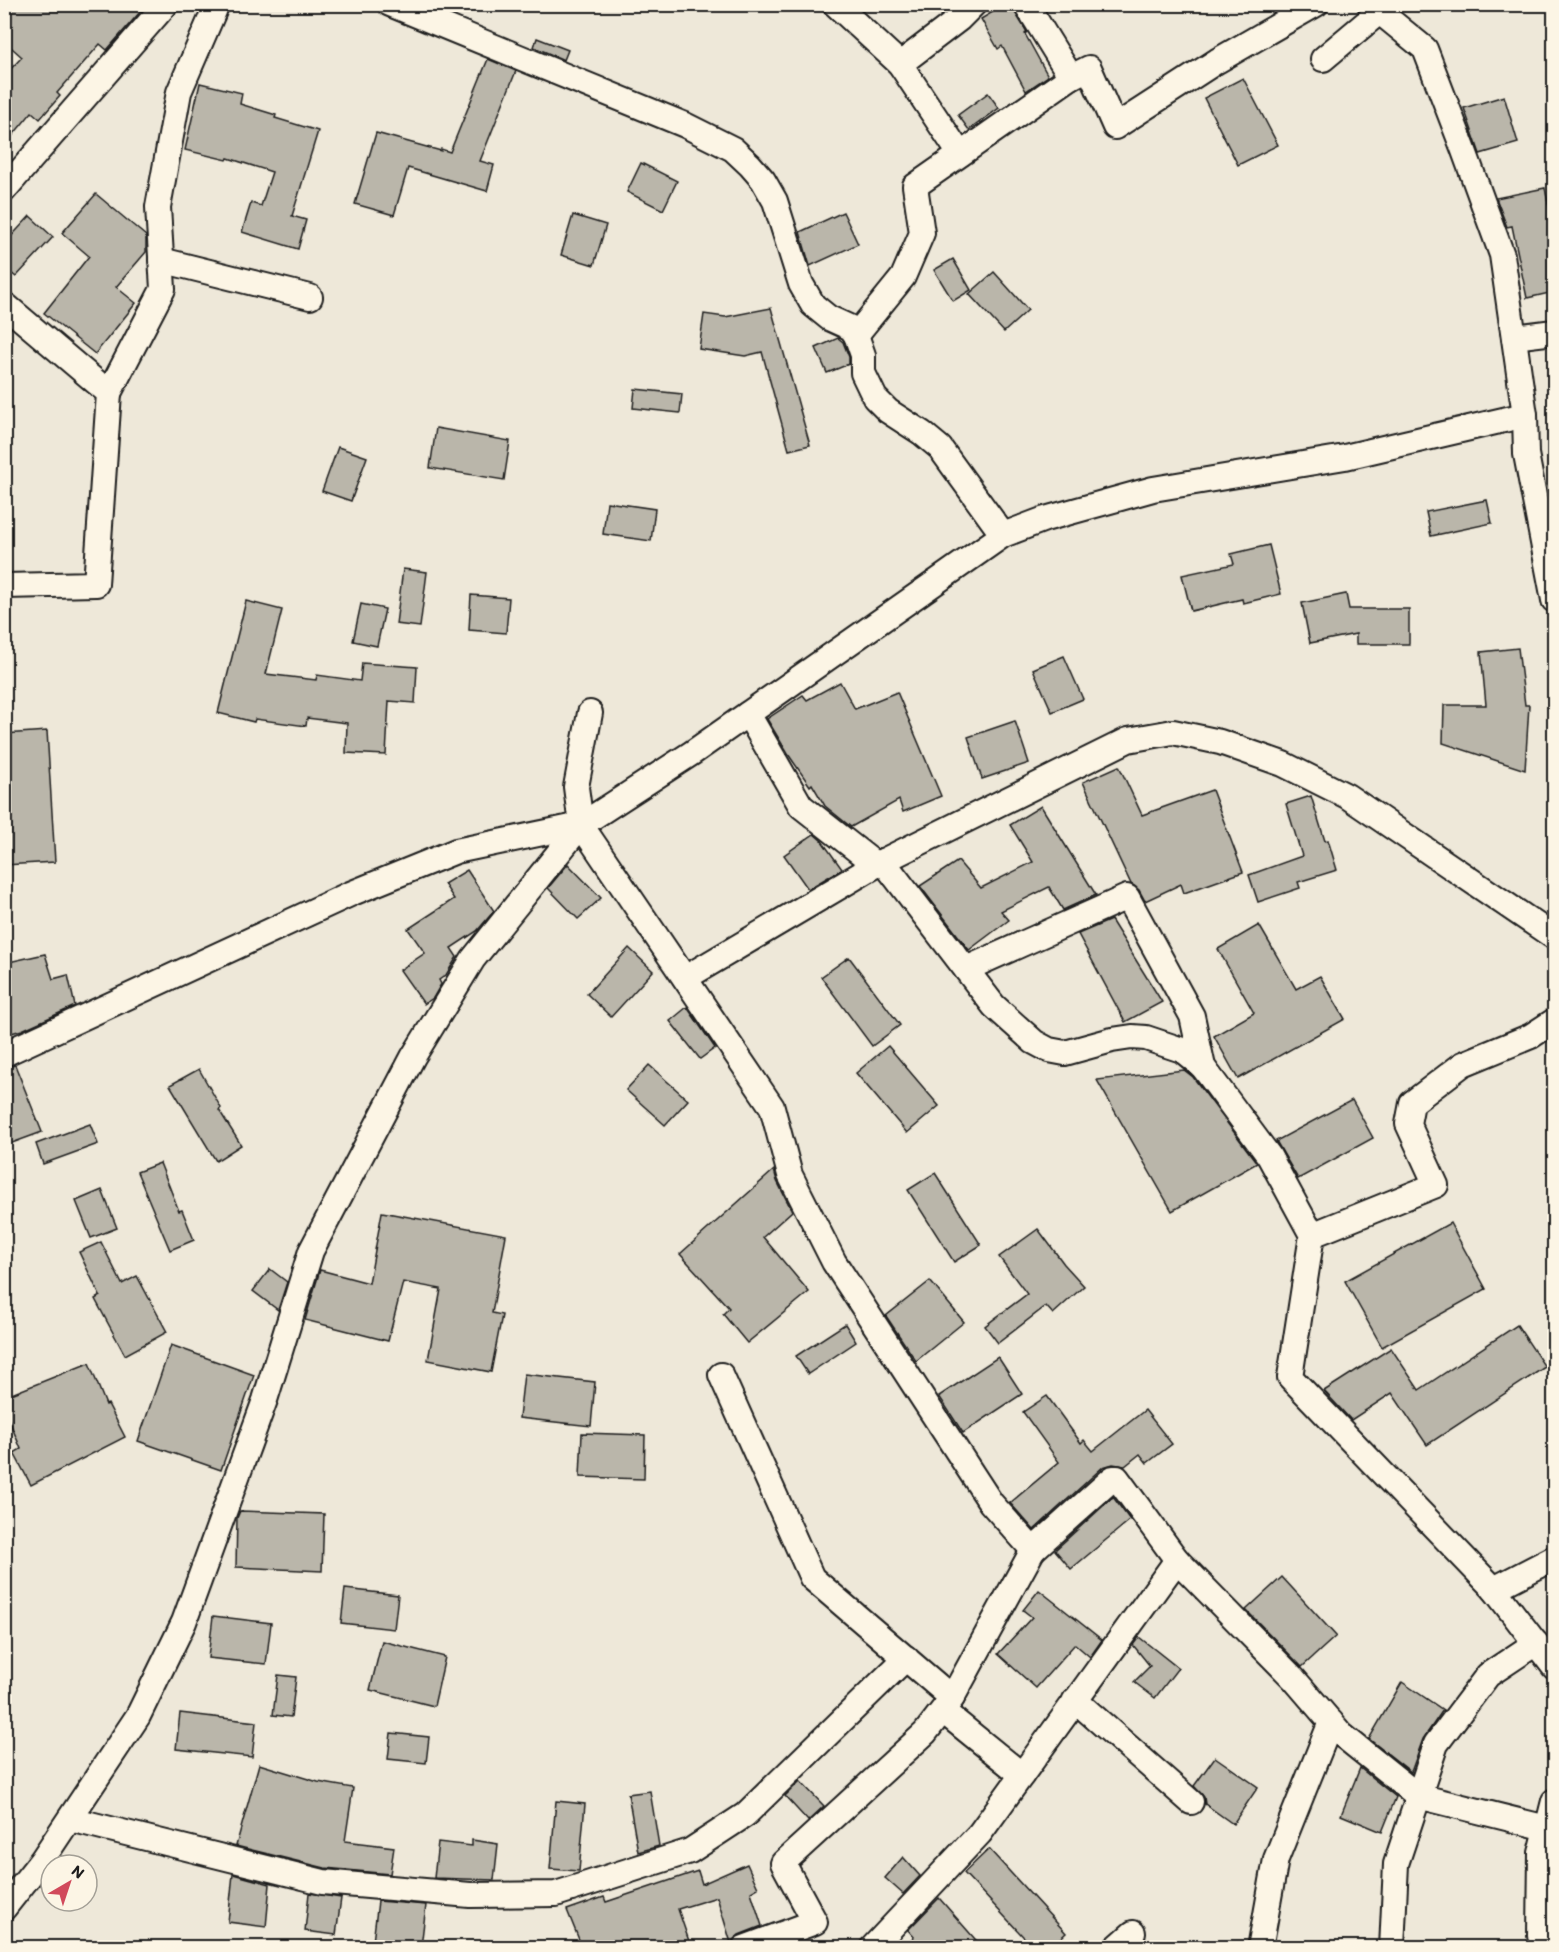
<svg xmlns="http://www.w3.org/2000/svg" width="1559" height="1952" font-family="Itim,sans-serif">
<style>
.building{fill:#bab6aa;stroke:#1c1c1c;stroke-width:1.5}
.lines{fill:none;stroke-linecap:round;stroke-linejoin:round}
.minor-casing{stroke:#1c1c1c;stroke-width:28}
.minor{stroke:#fcf5e5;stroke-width:24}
</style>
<rect width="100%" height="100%" fill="#eee8d9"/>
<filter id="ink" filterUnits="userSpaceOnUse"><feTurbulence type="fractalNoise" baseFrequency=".0167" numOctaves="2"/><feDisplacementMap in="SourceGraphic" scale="12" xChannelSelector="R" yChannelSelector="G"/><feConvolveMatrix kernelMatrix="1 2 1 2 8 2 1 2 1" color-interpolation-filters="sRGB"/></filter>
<g filter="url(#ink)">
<!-- building -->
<g class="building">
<polygon points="4,4 147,4 107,50 100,44 57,93 60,96 40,119 32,112 4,146 4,76 22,57 4,41"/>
<polygon points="1006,4 1012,4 1014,11 1027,32 1025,34 1048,76 1026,91 1002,46 998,49 981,19"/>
<polygon points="537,38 568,50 564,60 534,47"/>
<polygon points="488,59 516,71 480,161 494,165 487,191 408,168 394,215 355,204 376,133 441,151 441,149 450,152"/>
<polygon points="1243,78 1278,145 1238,165 1204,98"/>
<polygon points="200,83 242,93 240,104 276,115 275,118 318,131 292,216 306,220 298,249 242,232 251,203 261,206 272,172 228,158 227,160 185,150"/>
<polygon points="988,93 999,108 969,130 958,115"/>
<polygon points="1504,96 1518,143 1480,154 1464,108"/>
<polygon points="641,163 677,181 663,210 627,192"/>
<polygon points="1545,188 1554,232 1554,292 1527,298 1512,226 1507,227 1496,198"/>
<polygon points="96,194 146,236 146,252 116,287 136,303 95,354 44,313 89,256 62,233"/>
<polygon points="843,212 858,244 810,266 800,232"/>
<polygon points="573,215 606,225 594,265 561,255"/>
<polygon points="30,216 53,237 16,277 4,267 4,244"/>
<polygon points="953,259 971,290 953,301 934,270"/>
<polygon points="994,272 1028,310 1004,332 969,294"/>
<polygon points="771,308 810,445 789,450 762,352 745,356 699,349 704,314 725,317"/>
<polygon points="838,338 843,342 849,357 849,364 827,373 816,348"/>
<polygon points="635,389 682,394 680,413 633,408"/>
<polygon points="436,428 510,441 504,480 430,468"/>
<polygon points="338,447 367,457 351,501 322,491"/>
<polygon points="1487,500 1492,523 1431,536 1426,512"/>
<polygon points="607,502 655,509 651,541 603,534"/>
<polygon points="1269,545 1281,594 1243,603 1242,599 1191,611 1182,575 1234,564 1231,554"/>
<polygon points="403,569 427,572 420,627 396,624"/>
<polygon points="1346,594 1349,609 1409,609 1409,644 1356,644 1356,634 1310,643 1302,603"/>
<polygon points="471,595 509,598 506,633 469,630"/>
<polygon points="246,601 282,610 266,674 316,680 317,675 360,681 362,663 417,667 415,703 389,701 386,755 346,753 347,723 307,718 306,726 255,719 254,722 218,713"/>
<polygon points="361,604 385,609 377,646 353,641"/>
<polygon points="1518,648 1525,705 1529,705 1525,770 1443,743 1444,705 1486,705 1481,652"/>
<polygon points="1064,656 1083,699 1052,712 1033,669"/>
<polygon points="840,682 855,709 897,692 941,796 903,812 899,800 851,827 825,806 812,784 810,786 788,754 767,719 803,695 807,700"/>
<polygon points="1015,721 1029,763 982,779 968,737"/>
<polygon points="47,731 55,862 4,865 4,734"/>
<polygon points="1119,766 1142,815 1212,790 1243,872 1184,893 1181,884 1145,901 1139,890 1131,884 1083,782"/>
<polygon points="1311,796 1325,841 1328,840 1337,870 1298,882 1300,888 1258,902 1249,875 1302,856 1286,804"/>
<polygon points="1041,806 1096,895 1063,910 1049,887 1001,911 1009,920 969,950 920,886 958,861 981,888 1033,862 1010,825"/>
<polygon points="814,834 822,841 842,869 808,889 784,855"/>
<polygon points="568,864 601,898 578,919 548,888"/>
<polygon points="467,870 494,911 477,931 451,948 457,957 446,975 439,980 441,984 433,998 424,1004 400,970 425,953 408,929 454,899 444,884"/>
<polygon points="1111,920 1162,1002 1125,1022 1078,934"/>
<polygon points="1259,925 1296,989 1320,976 1345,1019 1238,1079 1214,1036 1254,1013 1218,949"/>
<polygon points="629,948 653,971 611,1017 587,994"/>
<polygon points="45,954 53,979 68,975 75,1006 22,1030 4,1035 4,963"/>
<polygon points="849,957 900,1025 872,1046 821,977"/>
<polygon points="687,1007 715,1048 700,1059 670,1021"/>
<polygon points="888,1046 939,1106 907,1133 856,1073"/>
<polygon points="15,1065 42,1132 4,1146 4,1068"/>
<polygon points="649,1065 688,1100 665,1125 626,1090"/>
<polygon points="199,1069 221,1108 219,1110 241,1145 216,1161 170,1085"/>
<polygon points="1184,1070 1193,1077 1257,1163 1172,1211 1097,1080"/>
<polygon points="1352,1100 1373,1138 1298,1179 1276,1141"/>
<polygon points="90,1124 98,1144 43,1164 36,1144"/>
<polygon points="160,1163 179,1211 182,1210 194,1240 170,1250 137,1172"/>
<polygon points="774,1170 777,1181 792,1211 763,1237 809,1292 747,1343 723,1314 729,1308 680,1254"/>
<polygon points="935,1173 981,1245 954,1262 908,1190"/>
<polygon points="102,1190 117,1228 91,1238 76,1201"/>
<polygon points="382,1212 506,1235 492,1313 502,1315 491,1372 428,1360 441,1289 403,1282 388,1341 305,1320 320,1270 369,1283"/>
<polygon points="1450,1223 1486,1289 1382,1347 1345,1281"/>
<polygon points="1038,1229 1064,1264 1084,1286 1053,1314 1046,1306 998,1343 985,1326 1027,1294 999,1257"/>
<polygon points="101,1242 122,1284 137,1276 167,1332 125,1355 95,1299 100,1296 79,1252"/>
<polygon points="270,1269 287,1282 278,1310 253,1291"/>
<polygon points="930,1281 964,1322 916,1361 886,1316"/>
<polygon points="845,1324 856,1342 808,1374 796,1356"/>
<polygon points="1517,1325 1545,1367 1427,1445 1392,1393 1351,1420 1324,1391 1391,1348 1419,1390"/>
<polygon points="171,1345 254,1375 221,1470 138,1441"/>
<polygon points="998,1357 1022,1394 963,1433 939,1396"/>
<polygon points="89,1363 106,1405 108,1404 125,1437 31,1485 14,1453 21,1449 4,1408 4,1397"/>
<polygon points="524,1374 595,1382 591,1426 519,1418"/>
<polygon points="1047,1396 1081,1443 1084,1440 1093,1451 1145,1410 1172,1444 1147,1463 1140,1454 1125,1466 1113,1464 1103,1467 1034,1530 1010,1503 1059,1462 1023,1412"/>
<polygon points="582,1433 645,1435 644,1479 580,1477"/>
<polygon points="1113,1497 1130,1520 1071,1569 1055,1550"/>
<polygon points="240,1511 324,1514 322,1571 236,1567 237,1518"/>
<polygon points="1282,1577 1336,1636 1302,1667 1246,1610"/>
<polygon points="345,1589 398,1595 394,1629 341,1623"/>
<polygon points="1039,1590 1102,1640 1090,1657 1075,1644 1036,1688 998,1654 1032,1617 1023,1610"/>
<polygon points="213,1616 271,1623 266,1664 208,1658"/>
<polygon points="1139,1637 1178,1668 1155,1698 1134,1682 1150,1666 1133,1645"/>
<polygon points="382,1641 445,1657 434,1706 370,1690"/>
<polygon points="278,1675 296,1677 291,1717 273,1715"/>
<polygon points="1402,1682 1443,1710 1423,1739 1411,1772 1369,1739"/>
<polygon points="180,1713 256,1722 252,1757 176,1749"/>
<polygon points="391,1733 429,1737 426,1763 388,1759"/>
<polygon points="1215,1757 1258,1787 1233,1824 1205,1804 1204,1797 1194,1786"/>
<polygon points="259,1764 318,1782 353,1788 345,1841 394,1847 390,1874 325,1868 236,1846"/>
<polygon points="1360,1768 1396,1797 1382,1832 1341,1815"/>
<polygon points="800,1781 824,1806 808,1821 785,1796"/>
<polygon points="650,1791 659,1846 638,1852 628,1794"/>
<polygon points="556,1801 585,1804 579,1871 550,1869"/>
<polygon points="472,1840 498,1844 494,1880 434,1878 438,1842 472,1846"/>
<polygon points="989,1849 1066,1933 1051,1947 1033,1947 964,1873"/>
<polygon points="903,1857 920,1876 903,1894 885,1878"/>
<polygon points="747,1864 758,1888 751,1892 762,1926 739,1935 731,1943 717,1897 678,1909 691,1947 582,1947 567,1910 604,1897 606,1902 698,1871 702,1884"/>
<polygon points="233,1874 270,1884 266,1927 228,1922"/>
<polygon points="309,1893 341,1898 336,1935 305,1931"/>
<polygon points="939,1898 975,1939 982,1947 901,1947 914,1937 908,1930"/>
<polygon points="378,1901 426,1905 421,1947 373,1942"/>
</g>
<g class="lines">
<!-- minor casing -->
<g class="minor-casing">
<g id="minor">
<polyline points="390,4 685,125 733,149 750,165 763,180 775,201 801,284 813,305 829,318 851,328 856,335 863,355 863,373 875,398 888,411 922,433 940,448 1003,535"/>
<polyline points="835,4 900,64 960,154"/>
<polyline points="1370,4 1425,49 1463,148 1502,255 1525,415 1526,454 1554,600"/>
<polyline points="1323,59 1379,12"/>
<polyline points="900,64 959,19 974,4"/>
<polyline points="1071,77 1089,68 1115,127 1217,61 1316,4"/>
<polyline points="4,190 166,4"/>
<polyline points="161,260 310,297"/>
<polyline points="4,304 109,393 96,584 4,586"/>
<polyline points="856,335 903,277 922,233 915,186 1071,77 1026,4"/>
<polyline points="1514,337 1554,332"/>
<polyline points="109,393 163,289 158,207 179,92 217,4"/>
<polyline points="590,713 576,787 581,825 772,1107 790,1175 834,1262 991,1503 1033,1550 952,1698 925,1733 783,1863 815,1922 744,1948"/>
<polyline points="748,714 801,806 876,865"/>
<polyline points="883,861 994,1006 1034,1042 1049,1050 1065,1053 1112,1040 1132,1037 1146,1038 1182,1050 1203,1067 1269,1156 1312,1235 1290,1377 1494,1589 1554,1667"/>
<polyline points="966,969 1127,897 1192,1016 1203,1067"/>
<polyline points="685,978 883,861 1128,740 1173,732 1220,742 1283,764 1347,796 1554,937"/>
<polyline points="4,1054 350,894 456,851 581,825 692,753 1003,535 1045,519 1153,489 1345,457 1525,415"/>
<polyline points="1312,1235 1436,1185 1408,1124 1412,1103 1463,1064 1531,1036 1554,1021"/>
<polyline points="721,1375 812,1578 952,1698"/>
<polyline points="1033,1550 1113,1478 1117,1478 1177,1560 1294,1679 1342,1735 1418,1796 1547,1828"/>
<polyline points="1494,1589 1554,1558"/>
<polyline points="1075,1700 1191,1802"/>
<polyline points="943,1711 1022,1775"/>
<polyline points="70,1819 323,1882 470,1895 556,1894 690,1851 745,1815 906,1658"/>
<polyline points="4,1908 42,1860 138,1716 184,1622 265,1400 311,1251 413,1057 473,959 581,825"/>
<polyline points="872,1948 980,1833 1177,1560"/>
<polyline points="1116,1948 1133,1933"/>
<polyline points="1260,1948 1276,1859 1331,1722"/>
<polyline points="1392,1948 1396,1864 1436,1744 1488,1675 1536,1643"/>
<polyline points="1548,1948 1540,1935 1541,1853 1554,1801"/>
</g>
</g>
<!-- minor -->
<use href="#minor" class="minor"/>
</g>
</g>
<!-- margin -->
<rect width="1559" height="1952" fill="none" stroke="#fcf5e5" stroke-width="24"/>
<rect x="12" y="12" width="1535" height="1928" fill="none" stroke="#1c1c1c" stroke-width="2" filter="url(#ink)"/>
<!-- north arrow -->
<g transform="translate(69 1883) rotate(39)"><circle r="28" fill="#fcf5e5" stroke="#a29e95" stroke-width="1.5"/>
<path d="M0-4.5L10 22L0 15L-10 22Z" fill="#d1495b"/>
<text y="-9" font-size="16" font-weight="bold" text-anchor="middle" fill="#1c1c1c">N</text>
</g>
</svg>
